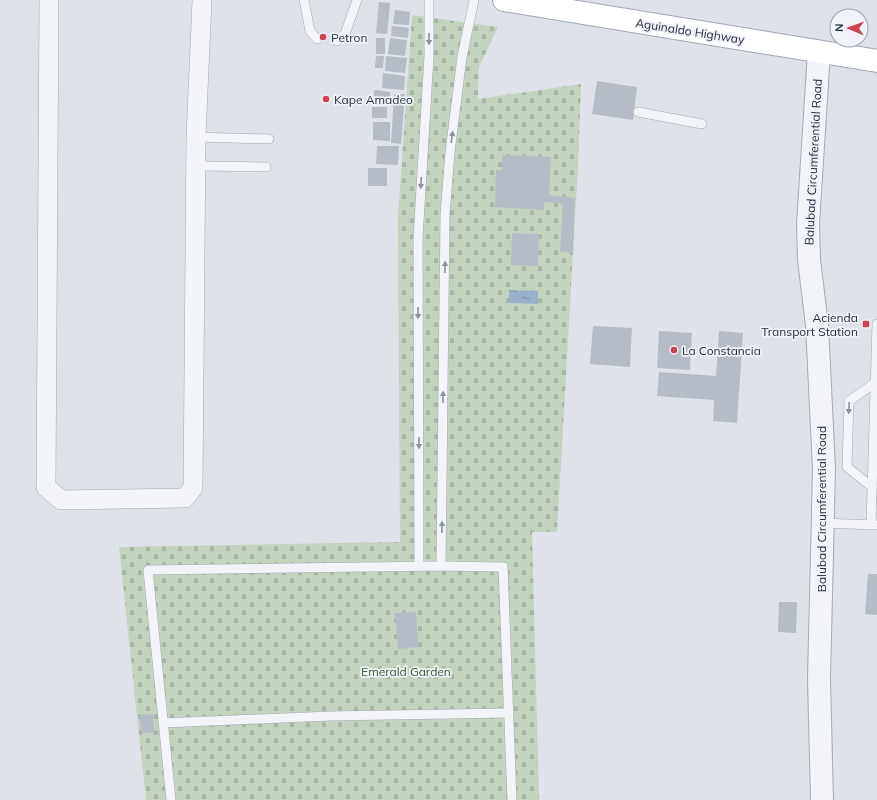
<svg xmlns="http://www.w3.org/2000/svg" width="877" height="800" font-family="Mulish,sans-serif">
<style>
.cemetery{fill:url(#cemetery-stones)}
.water{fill:url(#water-ripples)}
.building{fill:#b6bcc6}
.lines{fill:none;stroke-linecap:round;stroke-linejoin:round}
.service-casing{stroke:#a4aab3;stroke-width:10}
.minor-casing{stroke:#a4aab3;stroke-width:20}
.tertiary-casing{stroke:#a4aab3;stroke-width:24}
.primary-casing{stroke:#9ea7b5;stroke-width:24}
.service{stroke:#f2f4f7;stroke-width:9}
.minor{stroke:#f2f4f7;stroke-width:19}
.tertiary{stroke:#f2f4f7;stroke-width:22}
.primary{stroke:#fff;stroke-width:22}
.oneway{fill:#8d929c}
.poi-dot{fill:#d04154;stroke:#eff2f6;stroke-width:1.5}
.labels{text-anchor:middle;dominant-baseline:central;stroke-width:3.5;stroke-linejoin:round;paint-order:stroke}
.street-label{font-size:12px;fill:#283040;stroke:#eff2f6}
.poi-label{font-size:12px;fill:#283040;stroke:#eff2f6;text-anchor:start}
.park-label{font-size:12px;fill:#3b5c35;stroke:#eff2f6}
</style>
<defs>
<pattern id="cemetery-stones" width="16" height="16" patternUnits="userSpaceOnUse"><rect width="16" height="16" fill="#c4d3c0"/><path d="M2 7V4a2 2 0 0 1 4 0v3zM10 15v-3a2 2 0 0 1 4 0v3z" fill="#a8b5a6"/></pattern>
<pattern id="water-ripples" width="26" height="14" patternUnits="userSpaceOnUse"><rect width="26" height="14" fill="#99b0ca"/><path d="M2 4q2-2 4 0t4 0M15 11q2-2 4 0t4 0" fill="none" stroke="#7d90a5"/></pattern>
</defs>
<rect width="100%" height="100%" fill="#dfe3e9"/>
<!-- cemetery -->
<polygon class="cemetery" points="412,15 498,27 479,67 478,99 581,84 578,165 557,532 532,532 539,800 146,800 119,547 400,542 398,217"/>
<!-- water -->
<polygon class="water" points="509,290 538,291 538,304 509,303"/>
<!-- building -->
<g class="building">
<polygon points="379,2 390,3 387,34 376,33"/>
<polygon points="395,10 410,12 409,25 393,24"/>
<polygon points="392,26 409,28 408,38 391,36"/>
<rect x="376" y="38" width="9" height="16"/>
<polygon points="390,38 407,40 405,56 388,54"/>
<polygon points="376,56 384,56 383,68 375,68"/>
<polygon points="386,56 407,58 405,73 385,71"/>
<polygon points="383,73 405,76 404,90 382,88"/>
<polygon points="597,81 637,87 633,120 592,114"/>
<polygon points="374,90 390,92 390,103 374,102"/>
<polygon points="394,94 405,94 401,144 391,143"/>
<rect x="372" y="107" width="15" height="11"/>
<polygon points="373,122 390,122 390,141 373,140"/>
<polygon points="377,146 399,146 398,165 376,164"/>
<polygon points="502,155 551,157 549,195 575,198 573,253 560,252 563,205 560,203 544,202 544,210 495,207 496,170 502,170"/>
<rect x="368" y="168" width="19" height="18"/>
<polygon points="512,233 539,234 538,266 511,265"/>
<polygon points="593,326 632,328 630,367 590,364"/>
<polygon points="659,331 692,333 690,370 657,368"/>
<polygon points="719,331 743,333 737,423 713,421 714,400 657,396 659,372 716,376"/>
<polygon points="868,574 877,574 877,615 865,614"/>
<polygon points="779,602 797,602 796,633 778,632"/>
<polygon points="416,612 418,647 398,649 395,613"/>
<polygon points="153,714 154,733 141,733 140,715"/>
</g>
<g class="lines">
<!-- service casing -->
<g class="service-casing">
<g id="service">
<polyline points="304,0 310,31 317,39"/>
<polyline points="337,41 345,34 357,0"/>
<polyline points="638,112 702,124"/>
<polyline points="196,137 269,139"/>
<polyline points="196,166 266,167"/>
<polyline points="872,487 847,467 849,401 875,383"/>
<polyline points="822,523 876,525"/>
<polyline points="871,525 877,324"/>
<polyline points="419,566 418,238 429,56 429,0"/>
<polyline points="441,566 445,215 450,152 462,57 474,0"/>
<polyline points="163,723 330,716 508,713"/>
<polyline points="171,800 148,570 441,566 503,567 512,800"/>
</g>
</g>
<!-- minor casing -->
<g class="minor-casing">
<polyline id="minor" points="49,0 46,487 61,500 185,498 193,488 196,137 202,0"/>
</g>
<!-- tertiary casing -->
<g class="tertiary-casing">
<polyline id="tertiary" points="819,52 808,224 809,260 817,325 824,469 819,679 822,800"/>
</g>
<!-- primary casing -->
<g class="primary-casing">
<polyline id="primary" points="504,0 877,61"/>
</g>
<!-- service -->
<use href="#service" class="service"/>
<!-- minor -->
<use href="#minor" class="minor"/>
<!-- tertiary -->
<use href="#tertiary" class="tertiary"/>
<!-- primary -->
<use href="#primary" class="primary"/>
</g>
<!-- one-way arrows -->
<defs><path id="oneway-solid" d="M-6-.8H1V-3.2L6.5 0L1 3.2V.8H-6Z"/></defs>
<g class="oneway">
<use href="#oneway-solid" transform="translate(429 39) rotate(90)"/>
<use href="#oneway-solid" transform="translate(452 137) rotate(-82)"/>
<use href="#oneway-solid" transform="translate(421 183) rotate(93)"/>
<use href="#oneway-solid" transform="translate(445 267) rotate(-89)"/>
<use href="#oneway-solid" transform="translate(418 313) rotate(90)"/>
<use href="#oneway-solid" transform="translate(443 397) rotate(-89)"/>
<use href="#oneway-solid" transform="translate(849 408) rotate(92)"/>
<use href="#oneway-solid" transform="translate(419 443) rotate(90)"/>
<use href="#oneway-solid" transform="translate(442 527) rotate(-89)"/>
</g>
<!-- markers -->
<g class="poi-dot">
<circle cx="323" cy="37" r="4"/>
<circle cx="326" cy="99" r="4"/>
<rect x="862" y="320" width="8" height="8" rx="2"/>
<circle cx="674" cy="350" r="4"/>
</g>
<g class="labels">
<!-- street labels -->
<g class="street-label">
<text transform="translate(690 31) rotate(9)">Aguinaldo Highway</text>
<text transform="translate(813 162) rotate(-87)">Balubad Circumferential Road</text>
<text transform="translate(821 509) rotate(-90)">Balubad Circumferential Road</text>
</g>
<!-- poi labels -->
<g class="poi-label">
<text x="331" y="37">Petron</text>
<text x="334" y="99">Kape Amadeo</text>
<text x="858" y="317" text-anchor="end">Acienda<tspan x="858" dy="14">Transport Station</tspan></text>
<text x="682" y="350">La Constancia</text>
</g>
<!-- park labels -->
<g class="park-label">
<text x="406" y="671">Emerald Garden</text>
</g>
</g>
<!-- north arrow -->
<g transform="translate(849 28) rotate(272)"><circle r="19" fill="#eff2f6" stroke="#9fa4ad"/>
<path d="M0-3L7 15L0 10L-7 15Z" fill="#d04154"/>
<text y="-6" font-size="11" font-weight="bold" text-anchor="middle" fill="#283040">N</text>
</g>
</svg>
